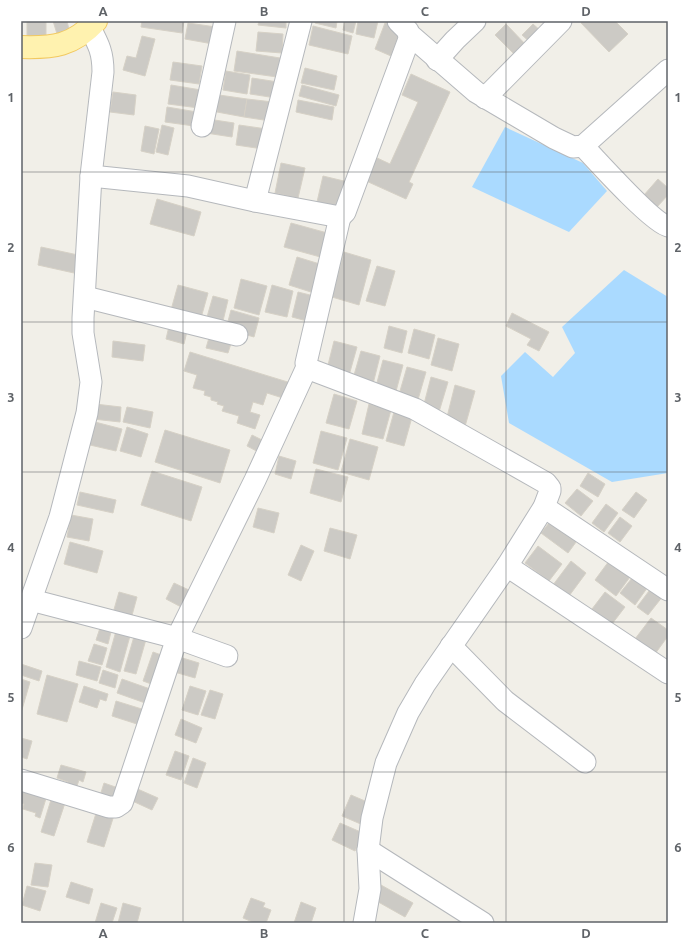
<svg xmlns="http://www.w3.org/2000/svg" width="689" height="944" font-family="Ubuntu,sans-serif">
<style>
.water{fill:#aadaff}
.building{fill:#cccac5;stroke:#d6d1c6}
.lines{fill:none;stroke-linecap:round;stroke-linejoin:round}
.minor-casing{stroke:#b5b8bc;stroke-width:23}
.major-casing{stroke:#f2c960;stroke-width:24}
.minor{stroke:#fff;stroke-width:21}
.major{stroke:#fff2af;stroke-width:22}
.grid{fill:none;stroke:#5f6368;stroke-width:1;stroke-opacity:0.55}
.neatline{fill:none;stroke:#5f6368;stroke-width:1.5}
.grid-label{font-size:13px;text-anchor:middle;font-weight:bold;fill:#5f6368}
</style>
<rect width="100%" height="100%" fill="#f1efe8"/>
<!-- water -->
<g class="water">
<polygon points="505,127 583,163 607,191 569,232 472,187"/>
<polygon points="624,270 668,297 668,473 612,482 509,423 501,376 525,352 553,377 575,353 562,327"/>
</g>
<!-- building -->
<g class="building">
<rect x="27" y="21" width="19" height="20"/>
<polygon points="53,21 67,21 70,34 58,37"/>
<polygon points="142,21 184,21 182,33 141,27"/>
<polygon points="259,21 286,21 286,28 258,25"/>
<polygon points="315,21 337,21 336,28 315,23"/>
<polygon points="345,21 356,21 353,33 343,30"/>
<polygon points="358,21 378,21 374,38 356,34"/>
<polygon points="583,21 615,21 628,34 609,52 581,23"/>
<polygon points="188,23 216,27 213,44 185,39"/>
<polygon points="385,23 401,29 391,56 375,49"/>
<polygon points="506,24 528,47 518,58 495,35"/>
<polygon points="533,24 542,32 532,44 522,35"/>
<polygon points="313,26 352,36 348,54 309,45"/>
<polygon points="258,32 283,34 282,53 256,51"/>
<polygon points="142,36 155,39 145,76 123,70 127,56 136,58"/>
<polygon points="237,51 280,58 277,77 234,71"/>
<polygon points="173,62 202,66 199,84 170,80"/>
<polygon points="305,68 337,76 334,90 301,83"/>
<polygon points="226,71 250,75 247,94 223,90"/>
<polygon points="411,74 450,92 409,182 413,184 406,199 364,180 375,157 390,164 418,102 402,95"/>
<polygon points="252,78 278,82 276,98 250,94"/>
<polygon points="171,85 201,90 199,108 168,104"/>
<polygon points="302,85 339,95 336,106 299,96"/>
<polygon points="113,92 136,95 134,115 110,112"/>
<polygon points="219,95 247,99 244,117 217,112"/>
<polygon points="247,99 273,102 270,121 244,117"/>
<polygon points="298,100 334,107 332,120 296,112"/>
<polygon points="167,107 197,112 194,126 165,122"/>
<polygon points="208,119 234,123 232,137 206,133"/>
<polygon points="162,125 174,128 168,155 156,152"/>
<polygon points="239,125 267,129 263,149 236,145"/>
<polygon points="145,126 159,129 154,154 141,151"/>
<polygon points="281,163 305,168 298,198 275,193"/>
<polygon points="323,176 348,182 341,208 317,202"/>
<polygon points="658,179 668,188 668,195 657,207 644,195"/>
<polygon points="157,199 201,212 194,236 150,224"/>
<polygon points="291,223 331,234 324,258 284,247"/>
<polygon points="41,247 78,255 74,273 38,265"/>
<polygon points="344,252 371,260 359,305 332,297"/>
<polygon points="297,257 323,265 314,293 289,285"/>
<polygon points="377,266 395,271 385,306 366,301"/>
<polygon points="241,279 267,286 259,315 234,308"/>
<polygon points="178,285 208,293 201,318 171,310"/>
<polygon points="272,285 293,291 287,317 265,312"/>
<polygon points="298,292 314,296 307,321 292,317"/>
<polygon points="213,296 228,300 223,321 207,317"/>
<polygon points="231,310 259,318 254,337 226,329"/>
<polygon points="512,313 549,332 539,351 527,345 531,339 506,326"/>
<polygon points="170,322 188,327 184,344 166,339"/>
<polygon points="389,326 407,331 402,353 384,348"/>
<polygon points="414,329 435,335 429,359 408,353"/>
<polygon points="211,331 233,337 228,353 206,348"/>
<polygon points="438,338 459,344 452,371 431,365"/>
<polygon points="113,341 145,345 143,361 112,357"/>
<polygon points="334,341 357,347 348,379 326,373"/>
<polygon points="361,351 380,356 372,388 352,382"/>
<polygon points="190,352 291,383 286,399 267,393 263,405 253,402 250,412 260,415 255,429 237,423 239,416 222,411 224,406 217,404 218,402 211,400 211,397 204,395 205,391 193,388 197,375 184,371"/>
<polygon points="383,360 403,365 395,395 375,390"/>
<polygon points="407,367 426,372 417,403 398,398"/>
<polygon points="431,377 448,382 439,412 423,408"/>
<polygon points="455,385 475,391 464,430 445,425"/>
<polygon points="334,394 357,401 349,429 326,423"/>
<polygon points="95,404 121,407 120,422 93,419"/>
<polygon points="369,404 391,410 383,439 362,434"/>
<polygon points="127,407 153,412 150,428 123,422"/>
<polygon points="394,412 412,417 404,446 386,441"/>
<polygon points="95,422 122,429 116,451 90,445"/>
<polygon points="127,427 148,434 141,457 120,451"/>
<polygon points="165,430 230,450 220,483 155,462"/>
<polygon points="321,431 347,438 338,470 313,463"/>
<polygon points="252,435 270,444 264,455 247,446"/>
<polygon points="350,439 378,447 369,480 341,472"/>
<polygon points="279,456 296,461 291,479 275,474"/>
<polygon points="316,469 348,477 341,502 310,493"/>
<polygon points="152,471 202,487 191,521 141,505"/>
<polygon points="588,473 605,484 598,497 580,486"/>
<polygon points="577,489 593,501 581,516 565,503"/>
<polygon points="80,492 116,500 113,513 77,505"/>
<polygon points="636,492 647,500 634,518 622,510"/>
<polygon points="606,504 618,513 604,532 592,523"/>
<polygon points="258,508 279,513 274,533 253,527"/>
<polygon points="71,515 93,519 89,541 67,537"/>
<polygon points="620,517 632,526 620,542 608,533"/>
<polygon points="553,518 579,538 568,553 541,533"/>
<polygon points="330,528 357,535 350,559 324,551"/>
<polygon points="70,542 103,551 97,573 64,564"/>
<polygon points="301,545 314,551 301,581 288,575"/>
<polygon points="538,546 562,564 549,581 525,563"/>
<polygon points="571,561 586,573 569,596 553,585"/>
<polygon points="609,561 630,577 616,596 595,580"/>
<polygon points="636,573 650,584 635,605 620,593"/>
<polygon points="174,583 191,591 183,608 166,599"/>
<polygon points="652,587 663,596 648,615 637,607"/>
<polygon points="119,592 137,597 131,619 113,613"/>
<polygon points="605,592 625,607 612,624 592,609"/>
<polygon points="651,618 668,630 668,636 655,654 635,639"/>
<polygon points="101,625 112,628 108,644 96,640"/>
<polygon points="116,631 130,636 120,672 106,667"/>
<polygon points="135,633 147,636 136,674 124,671"/>
<polygon points="94,644 107,648 102,665 88,661"/>
<polygon points="153,652 164,656 154,685 143,681"/>
<polygon points="176,656 199,663 195,678 171,671"/>
<polygon points="79,661 101,667 97,681 76,675"/>
<polygon points="21,664 42,671 39,681 21,675"/>
<polygon points="103,670 118,675 115,688 99,683"/>
<polygon points="47,675 78,684 67,722 37,714"/>
<polygon points="21,679 30,682 21,713"/>
<polygon points="122,679 153,690 148,704 117,693"/>
<polygon points="84,686 108,694 106,701 100,699 97,708 79,702"/>
<polygon points="190,686 206,691 198,715 182,710"/>
<polygon points="210,690 223,694 215,719 201,715"/>
<polygon points="116,701 145,710 140,725 112,716"/>
<polygon points="181,719 202,728 196,743 175,735"/>
<polygon points="21,738 32,741 27,759 21,757"/>
<polygon points="175,751 189,756 181,780 166,775"/>
<polygon points="193,758 206,763 197,788 184,783"/>
<polygon points="61,765 86,772 83,782 79,780 76,789 67,786 68,782 57,778"/>
<polygon points="104,783 121,789 117,804 99,799"/>
<polygon points="21,784 48,792 40,818 35,816 36,813 23,809 24,804 21,803"/>
<polygon points="133,787 158,798 152,810 128,799"/>
<polygon points="54,790 68,794 54,836 41,832"/>
<polygon points="351,795 372,804 363,825 342,816"/>
<polygon points="98,807 115,812 104,847 87,842"/>
<polygon points="340,823 363,833 355,851 332,840"/>
<polygon points="35,863 52,865 48,887 31,885"/>
<polygon points="71,882 93,889 89,904 66,897"/>
<polygon points="381,885 413,903 405,917 373,899"/>
<polygon points="27,886 46,891 40,911 22,905"/>
<polygon points="251,898 265,903 263,907 271,910 266,923 255,923 243,918"/>
<polygon points="301,902 316,908 311,923 294,923"/>
<polygon points="101,903 117,908 112,923 95,923"/>
<polygon points="123,903 141,908 137,923 118,923"/>
</g>
<g class="lines">
<!-- minor casing -->
<g class="minor-casing">
<g id="minor">
<polyline points="409,34 476,92 554,138 573,147 583,146 668,70"/>
<polyline points="437,60 455,40 475,21"/>
<polyline points="485,98 561,21"/>
<polyline points="202,126 225,21"/>
<path d="M583,146C596,160 654,224 668,226"/>
<polyline points="91,176 188,186 255,201 340,217 345,212 409,39 408,31 398,21"/>
<polyline points="255,201 301,21"/>
<polyline points="340,217 306,363 307,367 312,370 415,409 546,483 550,488 550,491 544,507 507,566 425,684 408,713 386,763 372,818 368,850 370,889 364,923"/>
<polyline points="85,297 237,335"/>
<polyline points="544,507 668,590"/>
<polyline points="507,566 668,673"/>
<polyline points="31,600 177,638 227,656"/>
<path d="M21,628L60,517L87,413L91,382L83,333V318L91,176L103,72C103,53 99,45 90,28"/>
<polyline points="451,646 505,701 585,762"/>
<polyline points="21,780 109,807 116,807 122,803 177,638 255,480 307,367"/>
<polyline points="368,850 483,923"/>
</g>
</g>
<!-- major casing -->
<g class="major-casing">
<path id="major" d="M21,47C53,48 73,46 96,21"/>
</g>
<!-- minor -->
<use href="#minor" class="minor"/>
<!-- major -->
<use href="#major" class="major"/>
</g>
<!-- grid -->
<path class="grid" d="M183,21V923M344,21V923M506,21V923M21,172H668M21,322H668M21,472H668M21,622H668M21,772H668"/>
<!-- border -->
<rect width="689" height="944" fill="none" stroke="#ffffff" stroke-width="44"/>
<rect x="22" y="22" width="645" height="900" class="neatline"/>
<g class="grid-label">
<text x="103" y="16">A</text>
<text x="264" y="16">B</text>
<text x="425" y="16">C</text>
<text x="586" y="16">D</text>
<text x="11" y="102">1</text>
<text x="678" y="102">1</text>
<text x="11" y="252">2</text>
<text x="678" y="252">2</text>
<text x="11" y="402">3</text>
<text x="678" y="402">3</text>
<text x="11" y="552">4</text>
<text x="678" y="552">4</text>
<text x="11" y="702">5</text>
<text x="678" y="702">5</text>
<text x="11" y="852">6</text>
<text x="678" y="852">6</text>
<text x="103" y="938">A</text>
<text x="264" y="938">B</text>
<text x="425" y="938">C</text>
<text x="586" y="938">D</text>
</g>
</svg>
